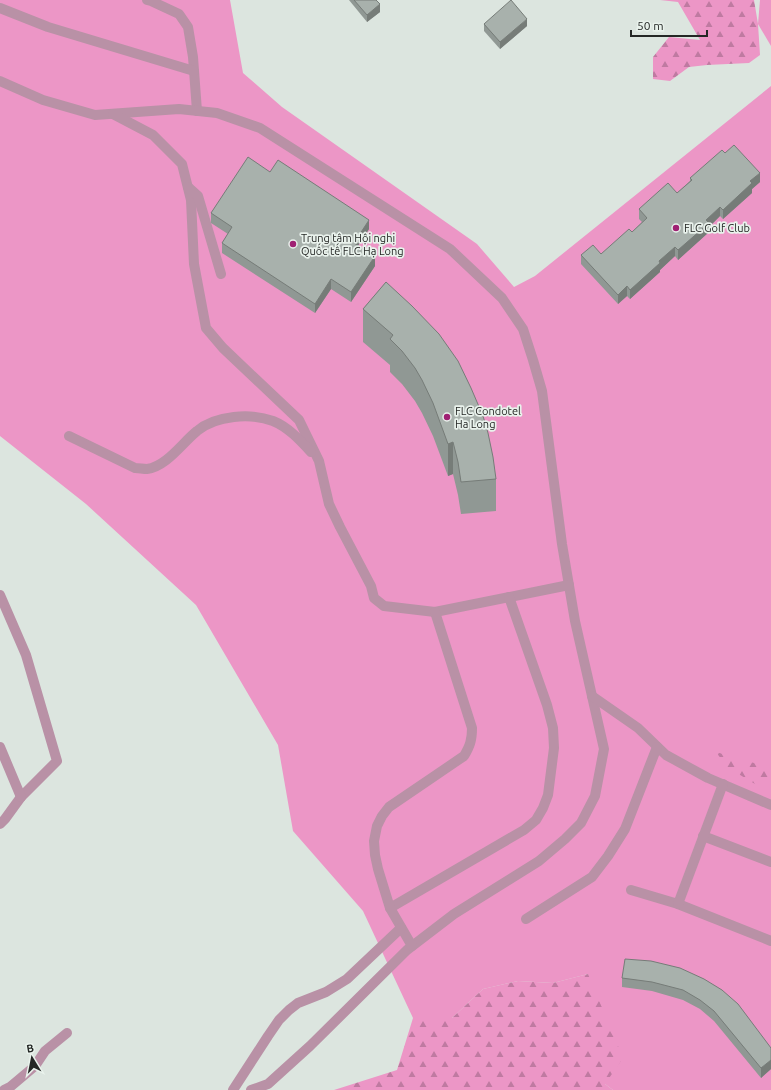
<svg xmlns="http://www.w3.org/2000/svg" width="771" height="1090" font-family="Ubuntu,sans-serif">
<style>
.grass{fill:#ec96c6}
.forest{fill:url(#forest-firs)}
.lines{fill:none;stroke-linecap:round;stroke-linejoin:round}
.minor{stroke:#b991a6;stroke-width:10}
.wall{fill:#909894}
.shaded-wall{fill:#767c78}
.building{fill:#a8b1ac;stroke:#767c78}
.poi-dot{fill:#9f2073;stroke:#e9f2ec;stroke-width:1.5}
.labels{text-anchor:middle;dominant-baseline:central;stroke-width:3.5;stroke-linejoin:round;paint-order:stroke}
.poi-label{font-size:11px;fill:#242725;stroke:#e9f2ec;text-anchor:start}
</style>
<defs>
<pattern id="forest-firs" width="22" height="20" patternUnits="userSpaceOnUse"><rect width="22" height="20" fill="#ec96c6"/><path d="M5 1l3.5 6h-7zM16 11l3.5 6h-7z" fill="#bf7aa1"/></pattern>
</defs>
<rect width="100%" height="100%" fill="#dce5df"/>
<!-- grass -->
<g class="grass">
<polygon points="0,0 230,0 243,73 282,107 477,244 514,287 535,276 771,86 771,1090 613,1090 605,1084 588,974 553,983 518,981 483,989 452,1018 413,1018 363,911 293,831 278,745 196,605 86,504 0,436"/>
<polygon points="760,0 771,0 771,46 758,24"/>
</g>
<!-- forest -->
<g class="forest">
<polygon points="660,0 754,0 758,24 760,55 749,63 707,65 689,67 670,81 653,79 653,57 669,37 700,40 678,2"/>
<polygon points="716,752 761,765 771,766 771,789 755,784 727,767"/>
<polygon points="588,974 623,1058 605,1084 613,1090 334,1090 397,1070 413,1018 452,1018 483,989 518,981 553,983"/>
</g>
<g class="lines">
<!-- minor -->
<g class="minor">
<polyline points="147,0 151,1 179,14 188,27 193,57 197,111"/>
<polyline points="0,8 48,27 194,71"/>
<polyline points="0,81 43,100 95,115 179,109 217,113 260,128 450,249 502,298 523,329 533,360 542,391 562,544 575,621 604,749 595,796 581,823 565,839 539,861 454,914 407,950 310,1046 268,1084 251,1090"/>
<polyline points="113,114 153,135 182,164 191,200 194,264 206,328 223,348 299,420 319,461 329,504 340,527 371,586 374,598 384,606 435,612 569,585"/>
<polyline points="188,187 198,196 221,274"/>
<path d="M69,436L135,468C139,468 143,469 147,469C167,466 182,443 197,431C216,415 251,413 273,421C288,427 300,440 311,452"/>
<polyline points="0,595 26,655 57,761 21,797 5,819 0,824"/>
<polyline points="592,696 638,728 666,755 708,778 771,805"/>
<polyline points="0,747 21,797"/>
<polyline points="703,836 771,862"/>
<polyline points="631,890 678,904 771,941"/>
<polyline points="678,904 723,784"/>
<polyline points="390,908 524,830 536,820 543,808 548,795 554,748 553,728 547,705 509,597"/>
<polyline points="526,919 592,877 608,856 625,829 657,747"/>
<path d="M412,946L390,908L378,869L375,855L374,841L377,826L382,816L389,807L464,756C470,746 472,740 472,728L435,612"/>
<polyline points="4,1090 10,1087 35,1066 45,1051 67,1033"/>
<polyline points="233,1090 268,1036 279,1020 289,1010 298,1003 326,992 347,979 401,928"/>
</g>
</g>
<!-- wall -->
<g class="wall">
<polygon points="349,0 376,0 380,12 367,22"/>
<polygon points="484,24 527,26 500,49 484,31"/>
<polygon points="725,153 760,182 752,189 752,193 723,219 720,216 709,227 709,232 678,260 675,256 660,270 660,272 630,299 627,296 618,304 581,264 581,255 601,254 632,232 642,222 639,219 639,209 677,193 690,181 690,178"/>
<polygon points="270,172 369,229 358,246 375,266 351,302 331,289 315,313 222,253 222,243 228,234 211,223 211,213"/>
<polygon points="386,282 496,479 496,511 461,514 458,495 453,474 448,476 433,436 422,413 415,401 402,384 390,372 390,365 363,342 363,309"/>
<polygon points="651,961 771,1048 771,1069 761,1078 714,1021 700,1009 683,1000 652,991 622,987 622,978"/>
</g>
<!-- shaded-wall -->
<g class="shaded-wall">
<polygon points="380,4 380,12 367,22 367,15"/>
<polygon points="527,19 527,26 500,49 500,42"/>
<polygon points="760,173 760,182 752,189 752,193 723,219 723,210 750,181"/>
<polygon points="720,207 720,216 709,227 709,232 678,260 678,250 706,220"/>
<polygon points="369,220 369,229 354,252 354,243"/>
<polygon points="675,247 675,256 660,270 660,272 630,299 630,290 659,261"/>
<polygon points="375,256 375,266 351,302 351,292"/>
<polygon points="331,279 331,289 315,313 315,304"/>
<polygon points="627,286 627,296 618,304 618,295"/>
<polygon points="453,442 453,474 448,476 448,444"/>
<polygon points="771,1060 771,1069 761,1078 761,1068"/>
</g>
<!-- building -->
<g class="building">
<polygon points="354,0 376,0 380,4 367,15"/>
<polygon points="511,0 527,19 500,42 484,24"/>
<polygon points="734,145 760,173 750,181 752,183 723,210 720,207 706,220 709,223 678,250 675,247 659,261 660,263 630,290 627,286 618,295 581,255 593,245 601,254 629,229 632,232 647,218 639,209 668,183 677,193 692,180 690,178 722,150 725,153"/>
<polygon points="248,157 270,172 278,160 369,220 354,243 375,256 351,292 331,279 315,304 222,243 232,227 211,213"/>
<polygon points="386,282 412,306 439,334 458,361 471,388 483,416 488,433 493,457 496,479 461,482 458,462 453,442 448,444 433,403 422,380 415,368 402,351 390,339 393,335 363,309"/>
<polygon points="625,959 651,961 680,968 704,979 722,990 738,1004 771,1048 771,1060 761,1068 714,1011 700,1000 683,990 652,982 622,978"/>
</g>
<!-- markers -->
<g class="poi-dot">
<circle cx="676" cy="228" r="4"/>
<circle cx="293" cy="244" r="4"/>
<circle cx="447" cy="417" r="4"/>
</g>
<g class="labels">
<!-- poi labels -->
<g class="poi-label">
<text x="684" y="228">FLC Golf Club</text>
<text x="301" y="238">Trung tâm Hội nghị<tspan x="301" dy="13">Quốc tế FLC Hạ Long</tspan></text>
<text x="455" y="411">FLC Condotel<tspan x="455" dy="13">Ha Long</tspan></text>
</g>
</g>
<!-- north arrow -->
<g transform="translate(32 1058) rotate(350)" stroke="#e9f2ec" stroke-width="3" paint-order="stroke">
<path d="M0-3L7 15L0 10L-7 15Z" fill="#242725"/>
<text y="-6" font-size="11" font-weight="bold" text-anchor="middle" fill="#242725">B</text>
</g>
<!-- scale -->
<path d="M631 30v6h76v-6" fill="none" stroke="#242725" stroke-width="2"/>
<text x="637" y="30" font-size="12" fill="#242725" stroke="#e9f2ec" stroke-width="3" paint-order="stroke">50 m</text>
</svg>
